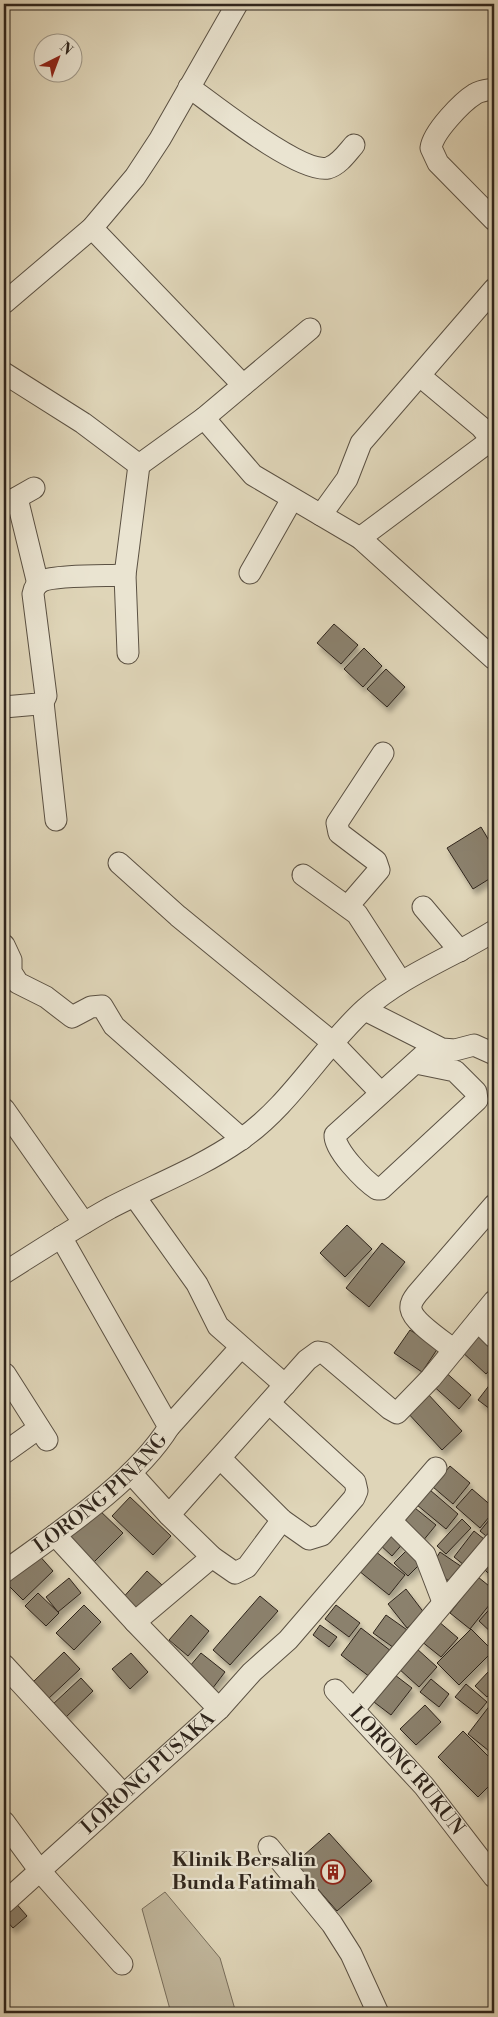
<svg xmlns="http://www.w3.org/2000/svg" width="498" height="2017" font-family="'Libre Bodoni',serif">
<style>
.green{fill:#c1b79d;stroke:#786e5c}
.building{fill:#8b816d;stroke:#2f251c;filter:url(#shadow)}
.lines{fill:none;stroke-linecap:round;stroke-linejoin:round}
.minor-casing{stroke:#5b5143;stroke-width:23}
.minor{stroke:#eae4d1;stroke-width:21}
.labels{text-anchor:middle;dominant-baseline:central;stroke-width:4.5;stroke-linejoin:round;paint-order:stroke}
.street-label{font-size:20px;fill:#2f251c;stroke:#eae4d1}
.poi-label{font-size:20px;font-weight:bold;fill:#2f251c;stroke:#eae4d1;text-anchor:end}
</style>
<defs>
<filter id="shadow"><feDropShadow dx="3" dy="5.5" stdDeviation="2.5" flood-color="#0004"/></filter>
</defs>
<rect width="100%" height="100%" fill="#dfd5b8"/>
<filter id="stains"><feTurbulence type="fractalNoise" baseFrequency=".004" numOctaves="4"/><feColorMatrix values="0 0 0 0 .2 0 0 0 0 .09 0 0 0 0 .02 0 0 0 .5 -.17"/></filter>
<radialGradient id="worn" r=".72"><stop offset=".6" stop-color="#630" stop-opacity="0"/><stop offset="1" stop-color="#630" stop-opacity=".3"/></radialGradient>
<!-- green -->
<polygon class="green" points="165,1892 220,1958 236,2013 171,2013 142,1909"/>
<!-- building -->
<g class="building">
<polygon points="334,624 358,645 341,664 317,643"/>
<polygon points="364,648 382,666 363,687 344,669"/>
<polygon points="386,669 405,687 387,707 367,689"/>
<polygon points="481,827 494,849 494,876 473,889 447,848"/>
<polygon points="347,1225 372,1249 345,1277 320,1253"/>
<polygon points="382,1243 405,1262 369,1307 346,1288"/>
<polygon points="410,1330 438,1348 422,1372 394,1353"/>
<polygon points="478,1331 494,1346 494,1365 486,1374 460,1350"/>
<polygon points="442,1369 471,1395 459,1409 430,1383"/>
<polygon points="494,1379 494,1412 478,1400"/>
<polygon points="427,1393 462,1431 442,1450 406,1411"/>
<polygon points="450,1466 470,1483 453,1504 433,1487"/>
<polygon points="472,1489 494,1508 494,1511 480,1528 456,1507"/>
<polygon points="430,1490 458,1514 446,1529 417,1505"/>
<polygon points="130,1497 171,1536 153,1555 112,1516"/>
<polygon points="96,1507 123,1533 94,1562 68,1536"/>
<polygon points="415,1508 436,1525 422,1542 401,1525"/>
<polygon points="494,1514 494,1537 491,1540 480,1531"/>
<polygon points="462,1519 471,1528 446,1554 437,1546"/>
<polygon points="391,1529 405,1541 392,1556 378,1543"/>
<polygon points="474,1531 489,1543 469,1569 454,1557"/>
<polygon points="410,1547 424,1560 408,1576 394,1563"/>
<polygon points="494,1547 494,1572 491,1576 479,1564"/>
<polygon points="375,1551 405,1575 389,1595 359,1571"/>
<polygon points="440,1552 462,1567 452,1583 430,1568"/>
<polygon points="37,1553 53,1571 23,1600 6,1583"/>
<polygon points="147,1571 162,1585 136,1615 120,1601"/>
<polygon points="478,1577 494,1590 494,1599 470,1629 450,1613"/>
<polygon points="69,1578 81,1593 58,1612 46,1597"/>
<polygon points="406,1589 425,1614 407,1628 388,1604"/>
<polygon points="38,1593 59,1613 46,1626 25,1606"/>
<polygon points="260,1596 278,1611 230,1665 213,1650"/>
<polygon points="494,1604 494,1635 479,1621"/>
<polygon points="84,1605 101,1622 74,1650 56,1633"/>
<polygon points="336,1605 360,1623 349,1637 325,1619"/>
<polygon points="191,1615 209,1631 188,1656 169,1640"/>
<polygon points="386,1615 410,1632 397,1650 373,1633"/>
<polygon points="438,1621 458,1638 441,1657 421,1641"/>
<polygon points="320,1625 337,1637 329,1647 313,1635"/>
<polygon points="361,1628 391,1651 370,1677 341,1655"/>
<polygon points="471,1629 493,1651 459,1685 437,1663"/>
<polygon points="416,1648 437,1667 419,1687 398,1668"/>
<polygon points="64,1652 80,1669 48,1699 32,1683"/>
<polygon points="131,1653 148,1672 130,1689 112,1669"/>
<polygon points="201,1653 225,1672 209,1693 184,1673"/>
<polygon points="391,1672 412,1688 391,1715 370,1699"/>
<polygon points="488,1672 494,1678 494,1689 487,1697 475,1686"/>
<polygon points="81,1678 93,1691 65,1718 52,1705"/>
<polygon points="431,1679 449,1694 439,1707 420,1692"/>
<polygon points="466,1684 487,1702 477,1714 455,1697"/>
<polygon points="494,1700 494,1755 468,1734"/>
<polygon points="425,1705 441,1722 416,1745 400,1729"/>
<polygon points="463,1731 494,1762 494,1781 478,1797 438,1757"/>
<polygon points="329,1833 372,1881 337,1911 295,1863"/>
<polygon points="14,1901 27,1916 13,1928 4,1918 4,1910"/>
</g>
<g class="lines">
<!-- minor casing -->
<g class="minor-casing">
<g id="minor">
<path d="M189,87C214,105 300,174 328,168C339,165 347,153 354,145"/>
<path d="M494,89C488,90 481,90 475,94C462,102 433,132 431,148L438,163L494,220"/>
<polyline points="92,228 243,385"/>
<polyline points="4,303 92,228 135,177 160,139 237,4"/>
<polyline points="4,373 83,423 139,465 204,418 310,329"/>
<polyline points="420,376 481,427 494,443"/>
<polyline points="204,418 253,475 360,538 494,659"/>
<polyline points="17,498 38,584"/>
<polyline points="4,505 34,488"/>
<polyline points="321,515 347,479 361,443 494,289"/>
<polyline points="360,538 494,438"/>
<polyline points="250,573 292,499"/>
<polyline points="128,653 125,575 139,465"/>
<polyline points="43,702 56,820"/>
<path d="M4,707L38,704L43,702L46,696L33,594C34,588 36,584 42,581C55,575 108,576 125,575"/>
<polyline points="119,863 178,916 332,1042 381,1093"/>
<polyline points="303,875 357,914 401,982"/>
<polyline points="348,906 379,870 376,861 339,833 337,823 383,753"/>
<polyline points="423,907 460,951"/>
<polyline points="4,945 11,960 11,972 18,983 46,997 72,1017 91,1007 102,1006 114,1026 242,1139"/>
<polyline points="365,1010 442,1049 455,1050 474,1045 494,1054"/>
<path d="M416,1063L455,1071L476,1092L477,1100L381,1189H377C365,1181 334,1150 335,1135L428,1051"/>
<polyline points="4,1109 84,1223"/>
<polyline points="135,1197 197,1284 218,1326 285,1385"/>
<path d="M4,1273C39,1251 74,1228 110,1208C154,1185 200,1168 240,1140C290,1106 321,1049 365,1009C403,975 451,958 494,931"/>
<polyline points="478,1321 494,1337"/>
<path d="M454,1350C443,1341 413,1322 411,1309C410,1303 414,1298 417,1294L494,1205"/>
<polyline points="5,1374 47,1440"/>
<polyline points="169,1427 241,1347"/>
<polyline points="4,1453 39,1428"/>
<polyline points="221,1459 282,1520 309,1539 322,1535 354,1498 357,1491 355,1482 269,1403"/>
<polyline points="131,1473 169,1515 307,1360 318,1352 324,1353 390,1409 397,1413 431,1378 494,1301"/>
<polyline points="169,1515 212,1557 235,1573 247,1567 282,1520"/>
<polyline points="391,1521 425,1555 443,1602"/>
<polyline points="55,1535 135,1622 219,1709"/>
<path id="s1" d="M4,1572C57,1533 135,1482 169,1427L61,1237"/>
<polyline points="135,1622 212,1557"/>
<polyline points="4,1665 123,1794"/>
<path id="s2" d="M335,1690L424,1786L494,1877"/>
<polyline points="354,1709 494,1543"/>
<polyline points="4,1822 40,1871 122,1964"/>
<polyline points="269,1847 332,1924 351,1954 378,2013"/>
<path id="s3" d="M4,1903L219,1709L252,1672L288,1640L436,1468"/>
</g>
</g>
<!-- minor -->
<use href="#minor" class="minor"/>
</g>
<!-- icons -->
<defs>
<g id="building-ring" transform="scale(1.25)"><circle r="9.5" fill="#eae4d1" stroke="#8f2418" stroke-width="1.5"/><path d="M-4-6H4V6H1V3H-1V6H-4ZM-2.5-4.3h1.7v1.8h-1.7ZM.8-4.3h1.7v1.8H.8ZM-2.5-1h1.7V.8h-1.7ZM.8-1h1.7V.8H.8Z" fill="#8f2418"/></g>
</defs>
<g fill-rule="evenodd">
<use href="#building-ring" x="333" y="1872"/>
</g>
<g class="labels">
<!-- street labels -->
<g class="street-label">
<text stroke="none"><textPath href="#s1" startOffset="125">LORONG PINANG</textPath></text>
<text stroke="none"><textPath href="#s2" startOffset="108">LORONG RUKUN</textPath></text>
<text stroke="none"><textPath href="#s3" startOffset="194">LORONG PUSAKA</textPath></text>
</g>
<!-- poi labels -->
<g class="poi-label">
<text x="316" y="1860">Klinik Bersalin<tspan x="316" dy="23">Bunda Fatimah</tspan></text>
</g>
</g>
<!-- margin -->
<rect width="498" height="2017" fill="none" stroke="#dfd5b8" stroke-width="20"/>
<rect x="5" y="5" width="488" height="2007" fill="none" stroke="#2f251c" stroke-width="2.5"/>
<rect x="10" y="10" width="478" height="1997" fill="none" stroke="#2f251c"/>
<!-- north arrow -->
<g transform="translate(58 58) rotate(42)"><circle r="24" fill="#eae4d1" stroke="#9f9889"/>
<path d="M0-4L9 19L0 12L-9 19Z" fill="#8f2418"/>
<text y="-8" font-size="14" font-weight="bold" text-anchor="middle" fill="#2f251c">N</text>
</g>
<rect width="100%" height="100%" filter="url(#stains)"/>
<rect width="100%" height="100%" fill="url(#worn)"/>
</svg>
